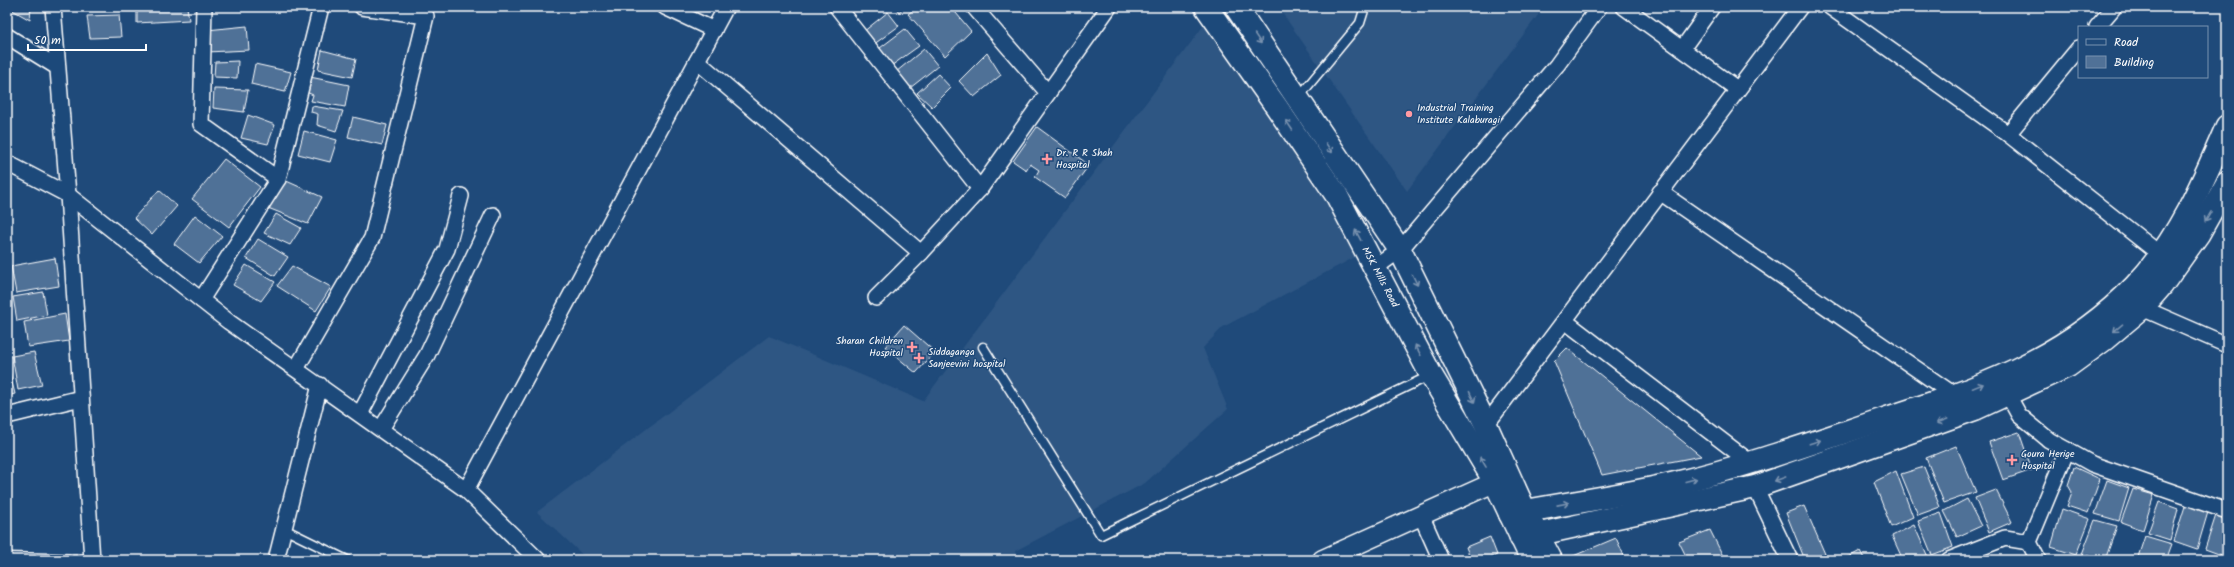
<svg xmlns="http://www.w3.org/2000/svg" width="2234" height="567" font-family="Kalam,sans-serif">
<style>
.built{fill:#2e5683}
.building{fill:#507197;stroke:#fff}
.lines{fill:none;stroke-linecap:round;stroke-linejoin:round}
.service-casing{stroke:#fff;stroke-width:11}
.minor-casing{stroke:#fff;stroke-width:18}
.tertiary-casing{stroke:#fff;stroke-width:22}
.primary-casing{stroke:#fff;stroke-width:25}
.service{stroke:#1f4a7a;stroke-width:8}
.minor{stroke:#1f4a7a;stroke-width:15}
.tertiary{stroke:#1f4a7a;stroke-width:19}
.primary{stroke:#1f4a7a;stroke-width:22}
.oneway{stroke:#7992af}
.poi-dot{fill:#ff9aa2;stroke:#1f4a7a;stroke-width:1.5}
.labels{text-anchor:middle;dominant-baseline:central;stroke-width:3;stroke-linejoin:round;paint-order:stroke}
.poi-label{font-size:10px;fill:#fff;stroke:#1f4a7a;text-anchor:start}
.street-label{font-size:10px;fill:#fff;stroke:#1f4a7a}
</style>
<rect width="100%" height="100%" fill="#1f4a7a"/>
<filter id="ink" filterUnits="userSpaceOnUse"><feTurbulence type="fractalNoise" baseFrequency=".025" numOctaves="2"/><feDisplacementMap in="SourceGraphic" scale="8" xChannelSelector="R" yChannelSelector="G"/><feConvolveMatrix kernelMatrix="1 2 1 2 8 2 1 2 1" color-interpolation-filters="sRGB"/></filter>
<g filter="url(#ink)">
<!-- built -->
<g class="built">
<polygon points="1278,7 1544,7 1407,191"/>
<polygon points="1204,25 1332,208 1357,256 1223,327 1203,348 1228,409 1145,483 1015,551 1017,560 588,560 537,512 769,336 923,401"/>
</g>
<!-- building -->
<g class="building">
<polygon points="7,7 31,7 30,20"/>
<polygon points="137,7 187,7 189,20 137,23"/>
<polygon points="895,7 905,7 899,12"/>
<polygon points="917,7 951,7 971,31 945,56 908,14"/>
<polygon points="888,12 899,26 873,45 863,32"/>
<polygon points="119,15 121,37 90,38 87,16"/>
<polygon points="247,26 249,50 207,52 207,30"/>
<polygon points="905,29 919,46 891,66 876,51"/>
<polygon points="924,49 938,66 910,88 896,72"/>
<polygon points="322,50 356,59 352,77 318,70"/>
<polygon points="987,53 1001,75 974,97 959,81"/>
<polygon points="238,61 237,78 214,77 215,62"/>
<polygon points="255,64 291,72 285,92 251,84"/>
<polygon points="938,74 951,88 932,107 917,93"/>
<polygon points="310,77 349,85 345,107 311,101 313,95 304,91"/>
<polygon points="214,89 248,90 244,112 213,108"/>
<polygon points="312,106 343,111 336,131 317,125 318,114 311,112"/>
<polygon points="248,115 275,125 268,144 241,138"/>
<polygon points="353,117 387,125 382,145 348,137"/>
<polygon points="1037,127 1089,165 1065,198 1035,177 1039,170 1030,164 1026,170 1013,161"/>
<polygon points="304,131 337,140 330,162 298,154"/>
<polygon points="224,159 260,187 229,227 192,199"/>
<polygon points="282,179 322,197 308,224 268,208"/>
<polygon points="159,190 177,206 152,235 134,218"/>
<polygon points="276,214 301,228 290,245 264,233"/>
<polygon points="195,215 222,236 199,263 174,244"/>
<polygon points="258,239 288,257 275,276 246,258"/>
<polygon points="55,258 59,286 16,293 11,266"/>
<polygon points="246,265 275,282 261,301 233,285"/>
<polygon points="292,266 331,287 316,311 277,286"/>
<polygon points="7,272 10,291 7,291"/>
<polygon points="43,292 47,315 17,321 13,297"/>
<polygon points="65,314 69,341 28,347 24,322"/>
<polygon points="904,325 935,352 916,373 885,347"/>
<polygon points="1567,348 1701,456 1602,475 1554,361"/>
<polygon points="34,352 42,385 18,390 12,356"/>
<polygon points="7,362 15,394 7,396"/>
<polygon points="2019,432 2032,470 2003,480 1989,442"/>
<polygon points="1956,446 1976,492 1944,503 1926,458"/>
<polygon points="1924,467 1940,507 1918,515 1901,474"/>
<polygon points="2074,467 2100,479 2088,513 2067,506 2072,492 2068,485"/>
<polygon points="1896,471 1913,517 1891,527 1874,482"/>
<polygon points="2107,480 2129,488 2119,521 2095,514"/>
<polygon points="2133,489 2154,495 2143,530 2121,522"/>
<polygon points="1996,490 2012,522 1989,532 1975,498"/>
<polygon points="1967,499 1981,526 1957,537 1944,511"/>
<polygon points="2159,502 2178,509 2170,540 2148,533"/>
<polygon points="2186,503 2208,512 2197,549 2174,541"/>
<polygon points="1804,506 1825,554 1810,560 1805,560 1786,513"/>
<polygon points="2062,509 2090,519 2076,555 2051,547"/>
<polygon points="2217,512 2227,516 2227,557 2205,549"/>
<polygon points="1941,513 1953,547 1932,555 1918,521"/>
<polygon points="2095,520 2117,526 2105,560 2082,554"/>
<polygon points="1914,525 1928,557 1922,560 1903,560 1892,536"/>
<polygon points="1710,530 1725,560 1688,560 1679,542"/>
<polygon points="2145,536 2172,544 2166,560 2137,560"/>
<polygon points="1490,537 1497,555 1484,560 1471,560 1466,547"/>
<polygon points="1616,538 1626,560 1572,560 1571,557"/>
<polygon points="1860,551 1865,560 1843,560"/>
<polygon points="2197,556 2211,560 2196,560"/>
</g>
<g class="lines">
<!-- service casing -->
<g class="service-casing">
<g id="service">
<polyline points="1298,98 1360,23 1365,7"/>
<polyline points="983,347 1101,535 1431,375"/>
<polyline points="284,529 347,560"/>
<polyline points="7,557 92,559"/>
</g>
</g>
<!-- minor casing -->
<g class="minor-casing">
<g id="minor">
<polyline points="53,7 68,195 92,560"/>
<polyline points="204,7 201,124 278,179"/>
<polyline points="665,7 714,30"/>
<polyline points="837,7 980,189"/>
<polyline points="974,7 1048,93"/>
<polyline points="1624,7 1737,89"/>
<polyline points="1830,7 2008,134 2161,255"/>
<polyline points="2097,27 2114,7"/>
<polyline points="7,36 57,67"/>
<polyline points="1682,49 1712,7"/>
<polyline points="697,61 921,253"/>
<polyline points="2008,134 2079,48"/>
<polyline points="7,163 68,195 229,322 466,490 538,560"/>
<polyline points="1660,192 1960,399"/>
<polyline points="1375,268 1400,250 1557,65 1599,7"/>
<polyline points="876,298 921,253 980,189 1109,7"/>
<polyline points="201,300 278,179 321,7"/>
<polyline points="2142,308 2227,345"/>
<polyline points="1565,321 1751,463"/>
<polyline points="296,369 372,238 426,16 362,7"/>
<polyline points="2003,386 2019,415 2049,440 2092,464 2227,511"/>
<polyline points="360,414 447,249 461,196"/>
<polyline points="7,416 81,398"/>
<polyline points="1486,425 1800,7"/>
<polyline points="381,429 427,355 493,215"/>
<polyline points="1755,487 1790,560"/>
<polyline points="466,490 726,7"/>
<polyline points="1421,515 1441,560"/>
<polyline points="276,560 320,385"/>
<polyline points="1949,560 2005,538 2029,542"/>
<polyline points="2038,560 2029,542 2067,450"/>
</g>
</g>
<!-- tertiary casing -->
<g class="tertiary-casing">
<polyline id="tertiary" points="1322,560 1495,482 1507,474"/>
</g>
<!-- primary casing -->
<g class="primary-casing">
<g id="primary">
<polyline points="1206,7 1276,106 1337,196 1431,375 1495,482 1532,560"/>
<polyline points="1236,7 1400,250 1486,425 1525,511 1551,560"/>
<path d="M1510,514C1566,503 1624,496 1680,482C1747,466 1812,443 1878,421C1974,390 2063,361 2135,286C2178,241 2203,182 2227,126"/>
<polyline points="1521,538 1755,487 1975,409 2068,366 2105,339 2142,308 2162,285 2199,233 2227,183"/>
</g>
</g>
<!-- service -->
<use href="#service" class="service"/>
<!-- minor -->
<use href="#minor" class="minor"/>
<!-- tertiary -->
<use href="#tertiary" class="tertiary"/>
<!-- primary -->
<use href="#primary" class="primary"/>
</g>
<!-- one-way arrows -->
<defs><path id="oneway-shaft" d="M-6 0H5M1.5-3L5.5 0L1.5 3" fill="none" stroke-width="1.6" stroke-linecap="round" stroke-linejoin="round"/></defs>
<g class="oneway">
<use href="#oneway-shaft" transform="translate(1258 39) rotate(56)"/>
<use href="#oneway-shaft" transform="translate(1289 125) rotate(-124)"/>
<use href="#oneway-shaft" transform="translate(1329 148) rotate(56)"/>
<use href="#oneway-shaft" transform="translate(2208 217) rotate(120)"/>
<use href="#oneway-shaft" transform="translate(1358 235) rotate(-118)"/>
<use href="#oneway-shaft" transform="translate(1415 280) rotate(64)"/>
<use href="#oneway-shaft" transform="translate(2118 328) rotate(140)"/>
<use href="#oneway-shaft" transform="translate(1418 350) rotate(-118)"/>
<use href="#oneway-shaft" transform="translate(1978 386) rotate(-22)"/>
<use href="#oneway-shaft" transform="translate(1472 397) rotate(64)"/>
<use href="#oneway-shaft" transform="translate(1942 421) rotate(160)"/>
<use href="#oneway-shaft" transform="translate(1815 442) rotate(-18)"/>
<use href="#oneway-shaft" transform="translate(1483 462) rotate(-121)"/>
<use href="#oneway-shaft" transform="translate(1780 479) rotate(160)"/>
<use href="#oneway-shaft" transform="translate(1691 480) rotate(-14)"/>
<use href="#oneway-shaft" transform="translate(1563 504) rotate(-11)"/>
</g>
</g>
<!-- markers -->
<g class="poi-dot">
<circle cx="1409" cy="114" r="4"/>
<path d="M1045 153h4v4h4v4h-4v4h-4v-4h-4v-4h4z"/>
<path d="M910 341h4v4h4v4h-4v4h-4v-4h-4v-4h4z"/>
<path d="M917 352h4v4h4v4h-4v4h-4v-4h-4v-4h4z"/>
<path d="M2010 454h4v4h4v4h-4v4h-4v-4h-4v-4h4z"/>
</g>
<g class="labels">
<!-- poi labels -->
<g class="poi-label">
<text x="1417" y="108">Industrial Training<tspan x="1417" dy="12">Institute Kalaburagi</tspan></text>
<text x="1056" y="153">Dr. R R Shah<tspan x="1056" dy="12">Hospital</tspan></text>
<text x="903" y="341" text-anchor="end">Sharan Children<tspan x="903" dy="12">Hospital</tspan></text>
<text x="928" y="352">Siddaganga<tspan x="928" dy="12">Sanjeevini hospital</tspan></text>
<text x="2021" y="454">Goura Herige<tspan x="2021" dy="12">Hospital</tspan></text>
</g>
<!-- street labels -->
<g class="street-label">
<text transform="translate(1380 277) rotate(62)">MSK Mills Road</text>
</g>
</g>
<!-- margin -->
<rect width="2234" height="567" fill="none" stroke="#1f4a7a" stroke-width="24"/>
<rect x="12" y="12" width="2210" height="543" fill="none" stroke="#fff" stroke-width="1.5" filter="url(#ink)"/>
<!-- legend -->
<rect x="2078" y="26" width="130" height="52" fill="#1f4a7a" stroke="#7992af"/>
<rect x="2086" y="39" width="20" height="6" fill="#1f4a7a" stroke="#7992af"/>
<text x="2114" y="46" font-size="12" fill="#ffffff">Road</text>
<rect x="2086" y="56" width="20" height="12" fill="#507197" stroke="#7992af"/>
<text x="2114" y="66" font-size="12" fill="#ffffff">Building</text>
<!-- scale -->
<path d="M28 44v6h118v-6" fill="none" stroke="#ffffff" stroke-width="2"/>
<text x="34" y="44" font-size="12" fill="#ffffff" stroke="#1f4a7a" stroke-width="3" paint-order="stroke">50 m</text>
</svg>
